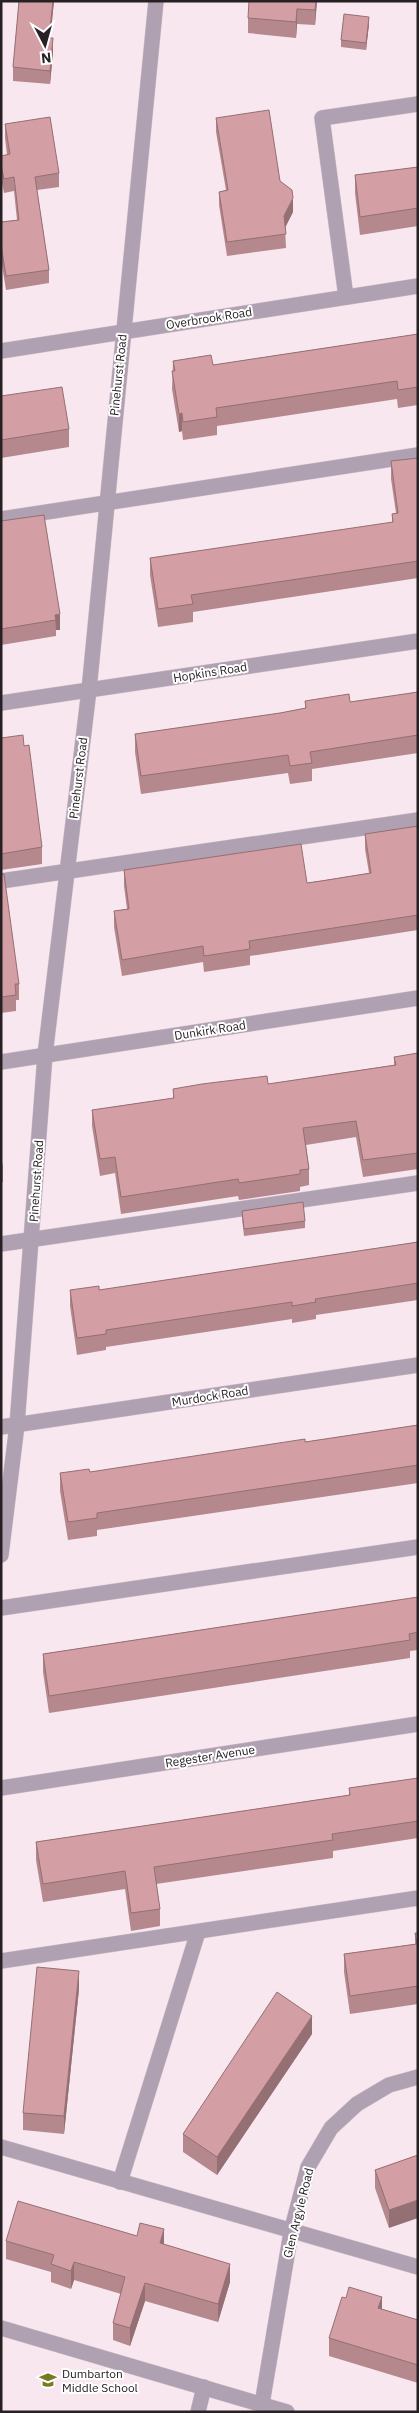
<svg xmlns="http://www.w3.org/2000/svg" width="419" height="2413" font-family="'IBM Plex Sans',sans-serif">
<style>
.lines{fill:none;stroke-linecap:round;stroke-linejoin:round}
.minor-casing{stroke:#d3c3cb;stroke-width:16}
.minor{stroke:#b0a1b2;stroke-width:15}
.wall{fill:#b5888d}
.shaded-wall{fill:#946f73}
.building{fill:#d39ea4;stroke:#946f73}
.labels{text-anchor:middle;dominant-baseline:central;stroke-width:4;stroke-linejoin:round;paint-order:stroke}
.street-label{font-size:12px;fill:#272124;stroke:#fff}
.poi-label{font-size:12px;fill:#272124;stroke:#fff;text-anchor:start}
</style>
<rect width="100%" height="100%" fill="#f9e7f0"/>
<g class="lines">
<!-- minor casing -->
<g class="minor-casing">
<g id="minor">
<polyline points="346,297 322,118 418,104"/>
<polyline points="1,351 418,286"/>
<polyline points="1,519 418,455"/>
<polyline points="1,703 418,641"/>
<polyline points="1,881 418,820"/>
<polyline points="1,1062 418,998"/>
<polyline points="1,1244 418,1183"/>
<polyline points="1,1427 418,1365"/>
<polyline points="1,1555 17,1425 45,1055 89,690 156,1"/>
<polyline points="1,1608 418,1547"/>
<polyline points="1,1788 418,1724"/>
<polyline points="1,1961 418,1898"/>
<polyline points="1,2147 418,2267"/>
<polyline points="120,2182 198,1932"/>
<polyline points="1,2328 287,2412"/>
<polyline points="262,2404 291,2232 308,2167 331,2128 357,2104 389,2085 418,2077"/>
<polyline points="198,2412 204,2387"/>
</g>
</g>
<!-- minor -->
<use href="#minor" class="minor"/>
</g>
<!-- wall -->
<g class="wall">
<polygon points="19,1 54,1 50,38 53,52 50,84 13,81 13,67"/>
<polygon points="317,1 315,25 297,24 296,38 248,33 248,18"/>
<polygon points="369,24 366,50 341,47 341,40"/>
<polygon points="216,118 280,181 293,212 285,227 286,248 227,256 219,205 219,192 226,190 216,132"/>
<polygon points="5,124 59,173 59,187 37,190 49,270 49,283 6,290 1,259 1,222 17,220 14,191 4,193 1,178 1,156 7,155 5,138"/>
<polygon points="418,167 418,226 360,235 355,193 355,175"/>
<polygon points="418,334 418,405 398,408 397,399 217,426 217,435 183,440 182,431 179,432 172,389 173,361 213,365"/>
<polygon points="1,396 69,429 69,447 1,458"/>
<polygon points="418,458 418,578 193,612 193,622 158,627 150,575 150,558 392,523 392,514 396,513 391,479 391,461"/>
<polygon points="44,515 60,630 56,630 56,636 1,645 1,521"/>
<polygon points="418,692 418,753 312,769 312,781 290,784 288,773 141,794 135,752 135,734 280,713 305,708 305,701 350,702"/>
<polygon points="1,738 42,847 42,864 1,870"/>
<polygon points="418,826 418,930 250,956 250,965 204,972 203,962 122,976 114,927 114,911 127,909 124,886 124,870 307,883 369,873 365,849 365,834"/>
<polygon points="1,874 19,984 19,1000 16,1000 16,1011 1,1013"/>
<polygon points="418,1053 418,1169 363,1177 356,1137 306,1145 309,1169 309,1185 300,1187 300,1191 239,1200 238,1196 121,1214 115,1173 100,1176 92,1126 92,1110 173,1098 173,1089 268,1084 394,1065 394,1057"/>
<polygon points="1,1157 3,1166 3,1182 1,1182"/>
<polygon points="1,1210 2,1215 2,1231 1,1231"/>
<polygon points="242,1211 305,1221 305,1228 244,1236 242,1218"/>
<polygon points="418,1242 418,1300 316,1315 316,1319 292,1323 292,1319 106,1347 106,1350 77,1355 70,1306 70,1290 99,1290"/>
<polygon points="418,1425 418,1483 97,1530 97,1536 68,1540 60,1491 60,1473 90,1472 305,1442"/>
<polygon points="418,1597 418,1650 410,1651 410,1658 49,1713 43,1672 43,1654"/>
<polygon points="418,1778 418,1838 333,1851 333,1858 156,1884 160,1909 160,1926 131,1931 125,1889 43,1902 36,1860 36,1842 349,1795 349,1788"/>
<polygon points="415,1933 418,1933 418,2004 350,2014 344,1972 344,1954 415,1944"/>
<polygon points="79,1989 64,2134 23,2130 23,2113"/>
<polygon points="312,2034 217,2175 183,2152 183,2134"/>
<polygon points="418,2155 389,2228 375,2188 375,2170"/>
<polygon points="6,2241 164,2244 230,2282 218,2322 145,2301 130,2346 113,2340 113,2323 121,2294 74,2280 71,2289 51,2282 51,2272 6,2259"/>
<polygon points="346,2298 418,2320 418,2383 329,2356 329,2338"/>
</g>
<!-- shaded-wall -->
<g class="shaded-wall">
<polygon points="53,1 54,1 49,52 49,38"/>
<polygon points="316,1 317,1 315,25 315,10"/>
<polygon points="297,9 297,24 296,38 296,22"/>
<polygon points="369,17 369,24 366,50 366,43"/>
<polygon points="53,38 53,52 50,84 50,71"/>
<polygon points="293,198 293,212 284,230 284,216"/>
<polygon points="182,413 182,431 179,432 179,414"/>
<polygon points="60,614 60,630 56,630 55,615"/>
<polygon points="79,1971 79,1989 64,2134 64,2116"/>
<polygon points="312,2016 312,2034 217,2175 217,2157"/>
<polygon points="418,2200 418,2218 389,2228 389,2210"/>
<polygon points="164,2229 164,2247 160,2243"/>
<polygon points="74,2262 74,2280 71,2289 71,2271"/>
<polygon points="230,2264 230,2282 218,2322 218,2304"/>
<polygon points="145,2283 145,2301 130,2346 130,2328"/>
<polygon points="382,2297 382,2315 378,2308"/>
</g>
<!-- building -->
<g class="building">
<polygon points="19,1 53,1 49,38 53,38 50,71 13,67"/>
<polygon points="249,1 316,1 315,10 297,9 296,22 248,18"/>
<polygon points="344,14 369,17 366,43 341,40"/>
<polygon points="269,110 280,181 292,190 293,198 284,216 286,234 227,242 219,192 228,190 216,118"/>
<polygon points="50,117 59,173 35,177 49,270 6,276 1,245 1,222 19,220 14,177 4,179 1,165 1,156 10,154 5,124"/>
<polygon points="418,167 418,208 360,217 355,175"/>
<polygon points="418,334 418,387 398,390 397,381 216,408 217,417 183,422 182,413 179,414 172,371 175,371 173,361 211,355 213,365"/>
<polygon points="62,387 69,429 1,440 1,396"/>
<polygon points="418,458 418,561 191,595 193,604 158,609 150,558 393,522 392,514 398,513 391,461"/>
<polygon points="44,515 60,614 55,615 56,620 1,629 1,521"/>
<polygon points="418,692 418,735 310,752 312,763 290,766 288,755 141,776 135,734 280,713 306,708 305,701 349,694 350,702"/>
<polygon points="23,735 24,746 29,745 42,847 1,854 1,738"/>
<polygon points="418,826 418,915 249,941 250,949 204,956 203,946 122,960 114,911 129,909 124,870 301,844 307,883 321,881 371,873 365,834"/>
<polygon points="1,874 4,874 19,984 15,984 16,995 1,997"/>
<polygon points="418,1053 418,1153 363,1160 356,1121 303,1128 309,1169 300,1170 300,1174 239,1183 238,1179 121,1197 115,1157 100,1159 92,1110 174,1098 173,1089 202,1084 267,1076 268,1084 396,1065 394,1057"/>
<polygon points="303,1202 305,1221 244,1229 242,1211"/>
<polygon points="418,1242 418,1283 315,1299 316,1302 292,1306 292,1302 106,1330 106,1334 77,1338 70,1290 99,1286 99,1290"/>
<polygon points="418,1425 418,1465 97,1513 97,1518 68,1522 60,1473 89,1469 90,1472 305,1439 305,1442"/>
<polygon points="418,1597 418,1632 409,1634 410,1640 49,1696 43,1654"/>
<polygon points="418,1778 418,1821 332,1834 333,1840 154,1867 160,1909 131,1913 125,1871 43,1884 36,1842 350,1795 349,1788"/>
<polygon points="415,1933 418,1933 418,1986 350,1996 344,1954 417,1944"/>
<polygon points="37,1967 79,1971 64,2116 23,2113"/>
<polygon points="277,1992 312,2016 217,2157 183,2134"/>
<polygon points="418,2155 418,2200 389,2210 375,2170"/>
<polygon points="18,2201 137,2236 140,2223 164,2229 160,2243 230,2264 218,2304 145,2283 130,2328 113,2323 125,2277 74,2262 71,2271 51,2264 54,2255 6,2241"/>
<polygon points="349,2287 382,2297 378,2308 418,2320 418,2365 329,2338 342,2297 346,2298"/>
</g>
<!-- icons -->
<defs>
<g id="school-bare" transform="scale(1.35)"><path d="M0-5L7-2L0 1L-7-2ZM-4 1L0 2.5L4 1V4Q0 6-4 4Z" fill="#787a22" stroke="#fff" stroke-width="2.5" paint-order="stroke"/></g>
</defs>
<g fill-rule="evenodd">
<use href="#school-bare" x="48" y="2380"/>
</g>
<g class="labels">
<!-- street labels -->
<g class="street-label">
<text transform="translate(209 318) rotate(-9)">Overbrook Road</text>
<text transform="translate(118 375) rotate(-84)">Pinehurst Road</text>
<text transform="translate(210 672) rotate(-9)">Hopkins Road</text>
<text transform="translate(78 778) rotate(-83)">Pinehurst Road</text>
<text transform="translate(210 1030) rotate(-9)">Dunkirk Road</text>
<text transform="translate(36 1181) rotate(-86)">Pinehurst Road</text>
<text transform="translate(210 1396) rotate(-9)">Murdock Road</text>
<text transform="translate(210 1756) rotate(-9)">Regester Avenue</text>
<text transform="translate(298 2213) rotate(-76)">Glen Argyle Road</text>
</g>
<!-- poi labels -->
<g class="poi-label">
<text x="62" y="2373">Dumbarton<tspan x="62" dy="14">Middle School</tspan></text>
</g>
</g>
<!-- border -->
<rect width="419" height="2413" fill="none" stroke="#272124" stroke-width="5"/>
<!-- north arrow -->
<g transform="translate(45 45) rotate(174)" stroke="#ffffff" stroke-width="4" paint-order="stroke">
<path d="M0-4L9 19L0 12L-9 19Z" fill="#272124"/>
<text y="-8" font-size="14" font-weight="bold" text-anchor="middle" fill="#272124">N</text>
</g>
</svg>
